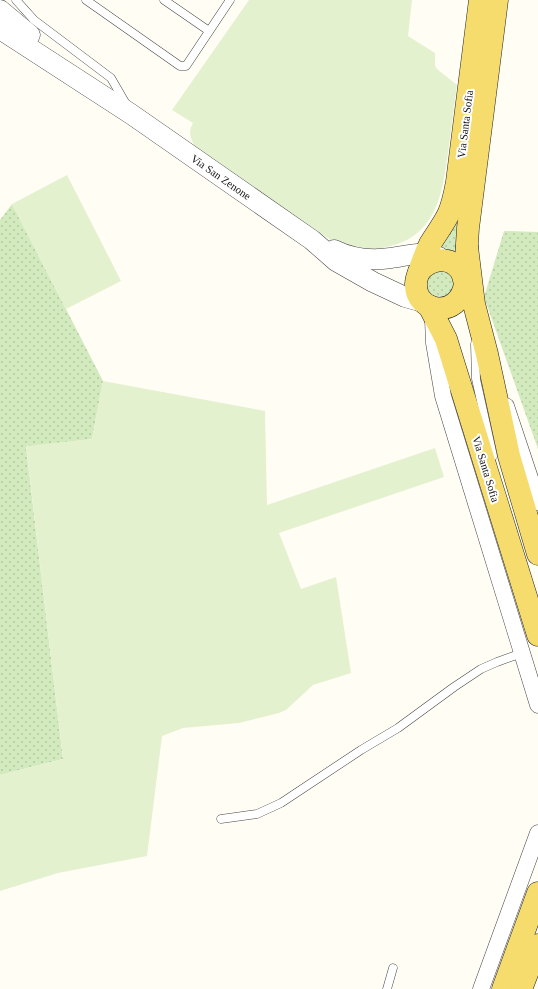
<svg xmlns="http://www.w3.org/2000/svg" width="538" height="989" font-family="Georgia,serif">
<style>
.grass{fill:url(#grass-dots)}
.pitch{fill:#e4f1cf}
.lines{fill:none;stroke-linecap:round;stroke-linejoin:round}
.service-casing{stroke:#444;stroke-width:9}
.minor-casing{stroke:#444;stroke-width:17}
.tertiary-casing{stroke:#444;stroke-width:21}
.primary-casing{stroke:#222;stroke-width:23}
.service{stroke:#fff;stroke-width:8}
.minor{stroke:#fff;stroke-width:16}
.tertiary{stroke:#fff;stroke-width:20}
.primary{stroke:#f6db6d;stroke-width:22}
.labels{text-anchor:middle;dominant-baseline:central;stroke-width:4;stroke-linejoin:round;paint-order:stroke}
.street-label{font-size:11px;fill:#111;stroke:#fff}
</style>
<defs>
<pattern id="grass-dots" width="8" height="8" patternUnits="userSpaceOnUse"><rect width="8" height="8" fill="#d2eabd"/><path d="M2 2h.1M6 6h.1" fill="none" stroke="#b3c8a1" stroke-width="1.8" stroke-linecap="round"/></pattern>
</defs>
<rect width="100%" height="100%" fill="#fffdf4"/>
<!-- grass -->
<g class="grass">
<polygon points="12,204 103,381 92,439 26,447 63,759 0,775 0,220"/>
<polygon points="460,217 459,254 440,247"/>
<polygon points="504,231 538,232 538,449 484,297"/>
<polygon points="431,271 450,271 457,285 443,300 426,293 427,275"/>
</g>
<!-- pitch -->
<g class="pitch">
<path d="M249,0H412L408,36L435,53V66L437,69L457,85C454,105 452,125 449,145C443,189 439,237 386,247C379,249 370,251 362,250C354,250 346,246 338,245L194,145C190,136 188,132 193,123L172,110Z"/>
<polygon points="67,175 121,281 66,309 12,204"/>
<polygon points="103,381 265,411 267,505 435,448 444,477 279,533 301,589 336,577 351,673 313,685 286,710 279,713 239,723 183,728 162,736 147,856 58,873 0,891 0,775 63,759 26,446 92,439"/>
</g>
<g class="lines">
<!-- service casing -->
<g class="service-casing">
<g id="service">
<polyline points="16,0 34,20 111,78 126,104"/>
<polyline points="86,0 180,66 186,66 230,0"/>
<polyline points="164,0 209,31"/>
<polyline points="475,344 476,379 493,456"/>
<polyline points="221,819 257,814 281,803 361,750 398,728 454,687 481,669 497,662 522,653"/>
<polyline points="387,989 393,968"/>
</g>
</g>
<!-- minor casing -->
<g class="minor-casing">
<g id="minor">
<polyline points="433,320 434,343 443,396 538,705"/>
<polyline points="506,406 538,502"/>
<polyline points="481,989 538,833"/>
</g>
</g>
<!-- tertiary casing -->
<g class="tertiary-casing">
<g id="tertiary">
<polyline points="0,10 30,35"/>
<polyline points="0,29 131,114 312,240 336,261 373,282 405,297 423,302"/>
<path d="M334,250C352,259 371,261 391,258C407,256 424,250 439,257"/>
</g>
</g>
<!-- primary casing -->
<g class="primary-casing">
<g id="primary">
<polyline points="467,247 474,304 487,354 509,456 538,554"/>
<polyline points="466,260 468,228 497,0"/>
<path d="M419,272C430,258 450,255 461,271C464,276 464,282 466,287"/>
<path d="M465,284C459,320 415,313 416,284C416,279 418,274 420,269C423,260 426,252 430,244C436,234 443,225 448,215C453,204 455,193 457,182L480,0"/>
<polyline points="429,306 446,339 538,635"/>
<polyline points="503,989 538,893"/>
<polyline points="521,989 538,945"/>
</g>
</g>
<!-- service -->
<use href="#service" class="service"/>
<!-- minor -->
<use href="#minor" class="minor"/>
<!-- tertiary -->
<use href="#tertiary" class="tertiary"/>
<!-- primary -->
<use href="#primary" class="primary"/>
</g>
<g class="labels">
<!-- street labels -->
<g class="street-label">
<text transform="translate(465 124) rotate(-83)">Via Santa Sofia</text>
<text transform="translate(221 177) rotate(35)">Via San Zenone</text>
<text transform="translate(486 469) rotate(73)">Via Santa Sofia</text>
</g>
</g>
</svg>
